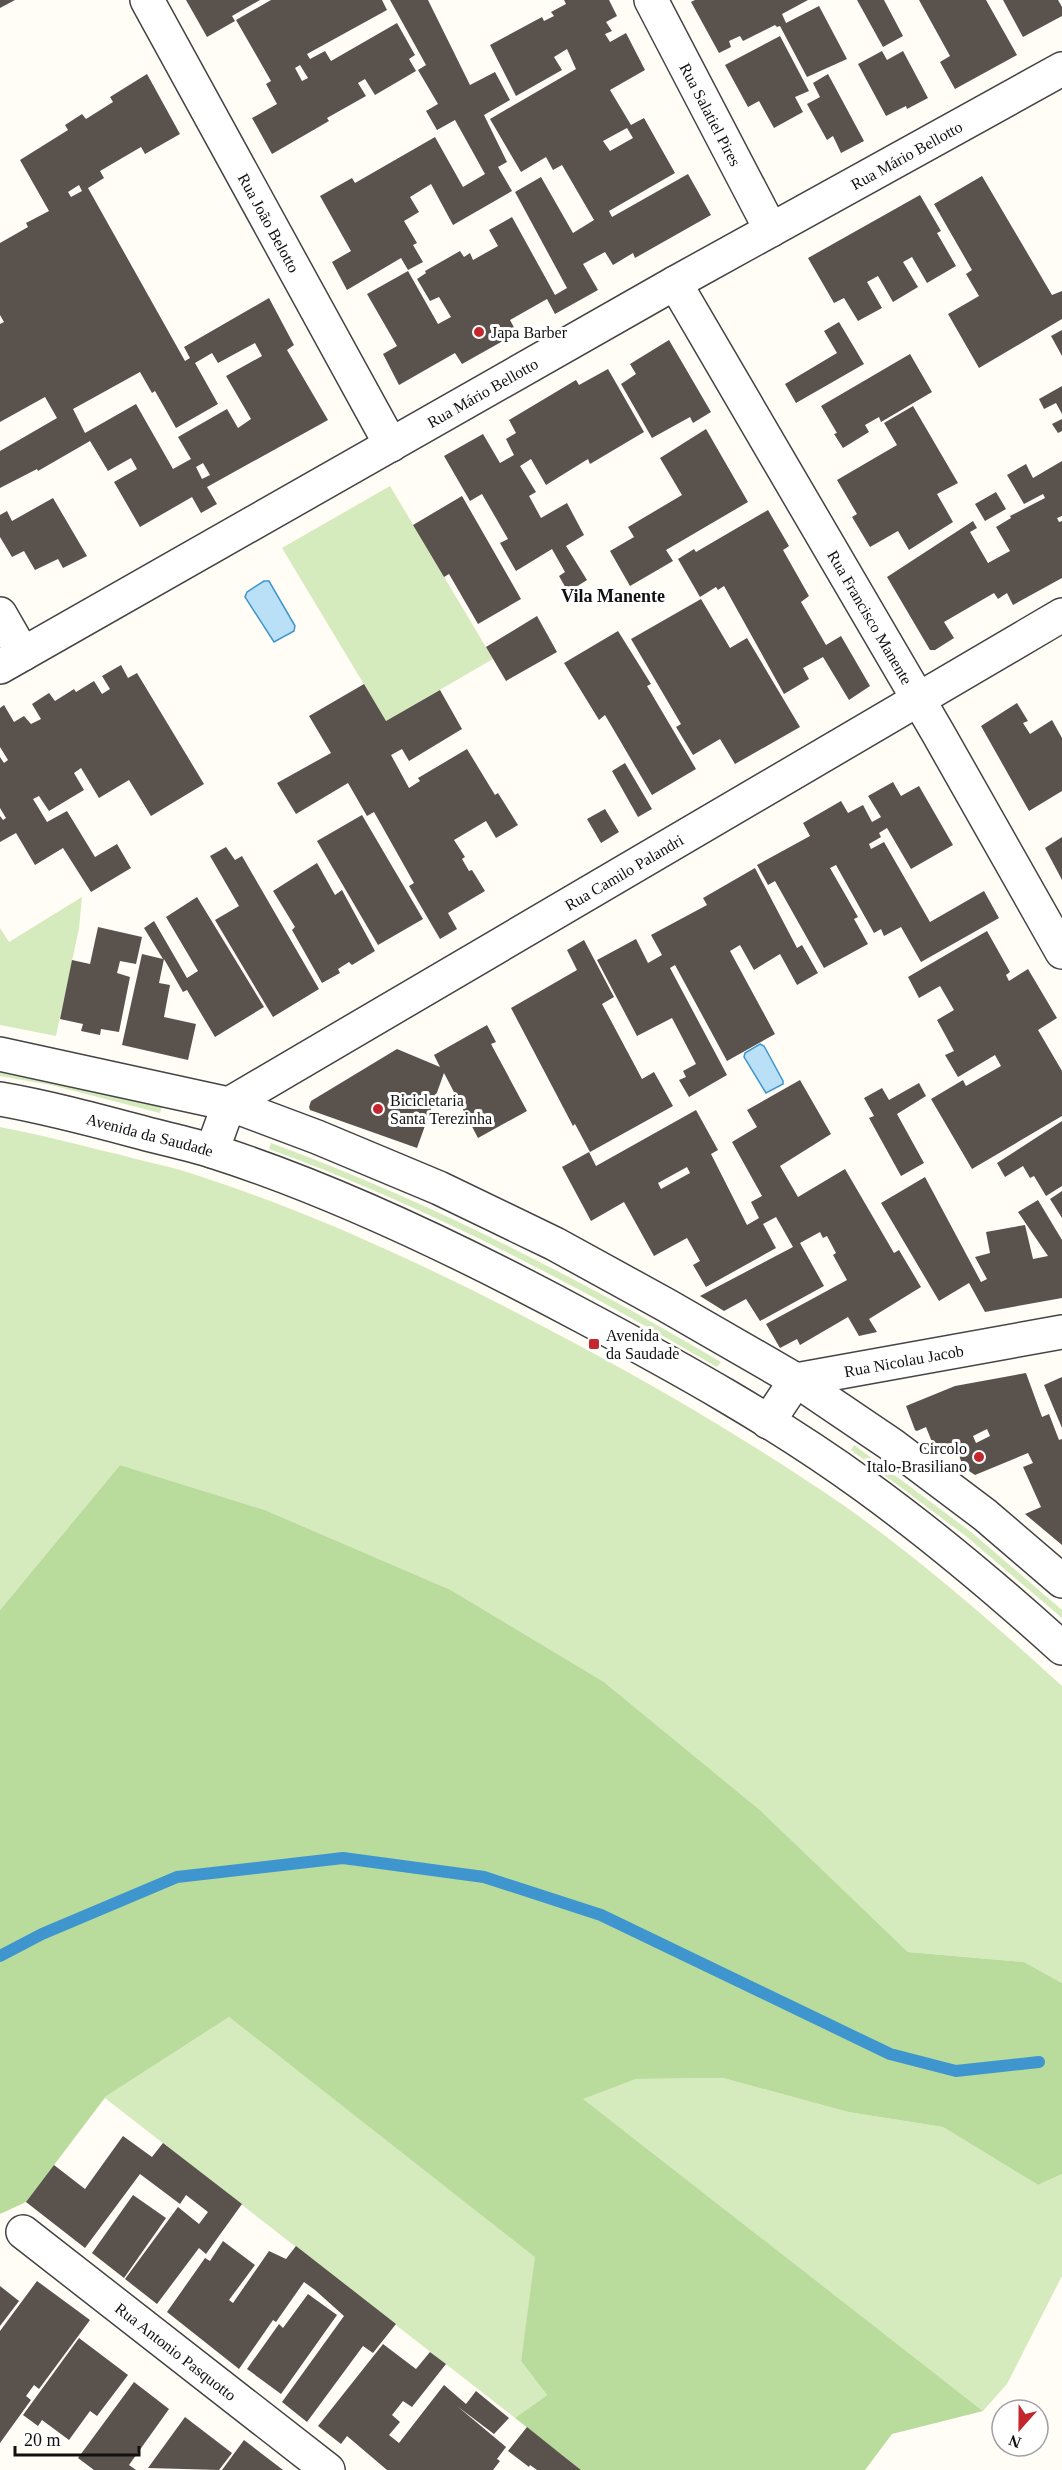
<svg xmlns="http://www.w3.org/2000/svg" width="1062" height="2470" font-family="Georgia,serif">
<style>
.green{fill:#d5ebbd}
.forest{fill:#b9dc9c}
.water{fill:#b9e0f7;stroke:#3f96cf;stroke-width:1.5}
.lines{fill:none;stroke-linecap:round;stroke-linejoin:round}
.stream{stroke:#3f96cf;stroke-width:12}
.building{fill:#5a524d;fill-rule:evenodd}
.minor-casing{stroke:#444;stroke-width:36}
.minor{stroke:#fff;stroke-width:33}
.poi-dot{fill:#c4262e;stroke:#fff;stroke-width:2}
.labels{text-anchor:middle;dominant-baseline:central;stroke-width:6;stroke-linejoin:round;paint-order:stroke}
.street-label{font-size:16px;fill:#111;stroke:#fff}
.poi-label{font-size:16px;fill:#111;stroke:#fff;text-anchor:start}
.neighbourhood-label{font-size:18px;font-weight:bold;fill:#111;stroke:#fff}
</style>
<rect width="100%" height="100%" fill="#fffdf5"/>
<!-- green -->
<g class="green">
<polygon points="390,486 493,659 386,721 282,548"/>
<polygon points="82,897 79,928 56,1036 0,1025 0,928 9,942"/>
<polygon points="0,1071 52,1080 162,1107 160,1113 51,1085 0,1076"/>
<path d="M0,1127C42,1135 83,1146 125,1156C146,1162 169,1166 190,1173C325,1216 455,1279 580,1346C671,1395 760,1448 846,1507C922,1561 993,1623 1062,1686V1983L1024,1962L908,1952L760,1810L604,1682L451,1590L265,1510L120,1465L0,1610Z"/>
<path d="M271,1143C428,1201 577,1277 721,1362L717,1367C573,1283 426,1206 269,1149Z"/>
<polygon points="854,1445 971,1532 1062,1610 1062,1618 967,1537 851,1450"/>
<polygon points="0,2017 105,2097 229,2017 536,2257 521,2361 547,2395 515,2418 105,2098 26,2202"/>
<polygon points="723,2078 848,2112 943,2127 1038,2185 1062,2174 1062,2276 1007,2384 983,2411 582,2099 636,2079"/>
</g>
<!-- forest -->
<polygon class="forest" points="120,1465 265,1510 451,1590 604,1682 760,1810 908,1952 1024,1962 1062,1983 1062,2174 1038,2185 943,2127 848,2112 723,2078 636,2079 583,2099 983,2411 892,2434 865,2470 581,2470 515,2418 547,2395 521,2361 535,2257 229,2017 105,2097 26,2202 0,2214 0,1610"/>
<!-- water -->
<g class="water">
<polygon points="264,581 269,581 295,626 294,631 274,642 245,597 247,592"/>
<polygon points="760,1044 764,1046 783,1081 783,1084 766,1093 744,1057 745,1053"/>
</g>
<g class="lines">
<!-- stream -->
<polyline class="stream" points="0,1956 42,1934 177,1877 343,1858 484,1877 601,1915 890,2054 956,2071 1039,2062"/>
</g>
<!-- building -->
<g class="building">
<polygon points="0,0 15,0 0,8"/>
<polygon points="186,0 260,0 232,16 235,21 207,37"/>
<path d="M271,0H382L387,10L307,54L310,59L325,51L331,61L397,23L415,55L409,59L416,71L375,95L365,79L358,83L366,96L327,118L329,121L272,154L252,118L277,104L266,84L271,81L236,20ZM300,65L308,78L302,81L295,68Z"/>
<polygon points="390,0 428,0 470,85 495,72 510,100 484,115 507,162 498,167 512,191 453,225 431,184 410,197 419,212 404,221 417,243 413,245 423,262 408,270 401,258 347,290 332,262 351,251 320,196 352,178 355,183 435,137 463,187 485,174 455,120 437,130 426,111 438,104 418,70 426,65"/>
<path d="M564,0H609L617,16L606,22L612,31L605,34L610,42L626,33L645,70L610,90L631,125L644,118L675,173L609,211L612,217L688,174L711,215L635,258L633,253L613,265L605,252L583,264L598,290L555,314L547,299L510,320L517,333L462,364L455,353L399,385L383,354L397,346L367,294L408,271L438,324L451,317L439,297L430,301L417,279L426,273L425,271L460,251L464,257L470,253L473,260L498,246L489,230L512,217L555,295L567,288L515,192L541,177L573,233L594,220L562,165L553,170L546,157L521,172L490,119L576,69L567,49L554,57L562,70L516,96L490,45L542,17L544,21L554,16L551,12L566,4ZM627,128L633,138L610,151L603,141Z"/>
<polygon points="695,0 808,0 782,14 786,23 819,6 847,59 807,77 780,26 777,27 775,25 743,41 740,36 729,41 731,47 719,53 691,2"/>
<polygon points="857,0 884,0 903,36 883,47"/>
<polygon points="919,0 986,0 1017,55 955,89 940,62 950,56"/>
<polygon points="1003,0 1058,0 1062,7 1062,16 1023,37"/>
<polygon points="780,36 809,91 795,97 803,112 774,128 759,101 748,107 725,65"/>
<polygon points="882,51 887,60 903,51 928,98 907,109 906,106 886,116 858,64"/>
<path d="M147,74L180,134L145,154L141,147L100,171L104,178L88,188L185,361L190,358L184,347L269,298L294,345L287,350L328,420L207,487L217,504L201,513L192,497L140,527L114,482L137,469L131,458L108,471L90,441L38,471L37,469L0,488V451L57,418L45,397L0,422V324L4,322L0,315V243L28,227L26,223L49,211L20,160L68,130L65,125L82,114L86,119L113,102L110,97ZM79,185L82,191L71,197L68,192ZM255,343L262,356L226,376L251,419L238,428L227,409L178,437L191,459L173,469L136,404L85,433L73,409L140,372L152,393L155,391L176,428L218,404L195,363L212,353L218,363ZM203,463L210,475L202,479L196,467Z"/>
<polygon points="828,74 864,141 841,153 833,136 827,140 807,104 820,97 813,83"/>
<polygon points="982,176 1052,295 1062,291 1062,319 979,368 948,314 979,296 966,274 972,270 934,204"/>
<polygon points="920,195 941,231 937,233 956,266 927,283 912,257 903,262 918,287 893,302 878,276 867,282 882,308 858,321 844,298 834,303 808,258"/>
<polygon points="839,322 864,364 796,403 785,384 837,353 824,331"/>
<polygon points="1062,330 1062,356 1051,336"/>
<polygon points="669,340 711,412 693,423 690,417 652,438 621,384 636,374 630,364"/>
<polygon points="910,354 932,392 881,422 879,417 865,425 869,432 843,448 834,434 837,433 821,406"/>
<polygon points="608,369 644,432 590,464 588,459 546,485 531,459 520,466 536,492 529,496 541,518 567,503 584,535 566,546 587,580 568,592 559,576 565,572 552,549 516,571 500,543 508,539 482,494 470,501 444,456 483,434 500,463 514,455 506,439 516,433 509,420 576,380 579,385"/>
<polygon points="1062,386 1062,414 1056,403 1044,409 1039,399"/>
<polygon points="913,406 958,483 937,494 953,522 909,550 898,531 870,547 852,517 857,514 837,480 897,445 884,423"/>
<polygon points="1062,419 1062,431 1058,433 1052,424"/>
<polygon points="706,429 748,502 666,550 673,561 630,586 610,551 634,537 628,527 682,495 660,458"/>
<polygon points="1062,461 1062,516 1057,518 1059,522 1062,521 1062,578 1013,605 1007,593 998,599 994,593 944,622 954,638 935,650 930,650 887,577 973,521 977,528 970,532 988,563 1010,551 996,527 1011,518 1010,516 1045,498 1043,494 1024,504 1007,475 1026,464 1033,478"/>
<polygon points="996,492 1006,509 985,521 975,504"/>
<polygon points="462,496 521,599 478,624 449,574 444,577 413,525"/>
<polygon points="53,498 87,556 63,568 58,559 35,570 24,551 12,557 0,537 0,515 7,511 12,521"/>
<polygon points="768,510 789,546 783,550 809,596 801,602 826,645 841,636 870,686 849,700 823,657 803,668 809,679 784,694 724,586 718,590 716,587 700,597 678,559 694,549 696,552"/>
<polygon points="701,599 730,648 747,638 800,727 735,764 720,739 693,755 676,727 681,724 631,639"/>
<polygon points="537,616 557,652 506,681 486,647"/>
<polygon points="618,631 651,684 647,686 696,769 652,795 605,715 599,720 564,663"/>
<polygon points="121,665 128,678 137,673 204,784 151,816 129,780 99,798 81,768 74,773 84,790 49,811 39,796 33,799 47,822 67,811 95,857 117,844 131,868 91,892 63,848 35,865 16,833 0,842 0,816 3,820 6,818 0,808 0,757 4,763 8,760 0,747 0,708 4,705 14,722 24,716 31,724 41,719 32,704 49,693 55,701 74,689 76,692 94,681 102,694 110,689 102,676"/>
<polygon points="364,684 386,721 440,690 462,729 409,761 402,749 391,755 409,788 420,781 418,778 467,749 495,795 498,793 518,825 496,838 486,821 454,840 465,857 462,859 469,871 472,870 485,891 448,913 457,929 440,939 409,886 414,883 374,812 367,816 348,783 296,814 277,783 331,753 309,716"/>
<polygon points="1017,703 1028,721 1023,723 1030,734 1052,720 1062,738 1062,791 1029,811 981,726"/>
<polygon points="625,763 652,809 638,817 612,771"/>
<polygon points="893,782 901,796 919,786 953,845 911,869 887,828 879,833 881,837 869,844 871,849 884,842 930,922 984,891 999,918 921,962 901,927 884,936 881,929 874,933 836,865 830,868 858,917 854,919 868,944 824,968 775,881 768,885 757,865 810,836 803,823 841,801 848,813 863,805 872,822 881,817 868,796"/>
<polygon points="605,809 619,832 601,843 587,819"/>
<polygon points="362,815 423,919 378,945 317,841"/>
<polygon points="1062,837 1062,880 1045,848"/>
<polygon points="226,847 235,860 242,856 319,989 273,1017 215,920 239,906 210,856"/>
<polygon points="317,863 335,895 342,890 375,951 352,965 349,962 338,969 340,973 322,983 292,930 295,927 273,891"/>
<polygon points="755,868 797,948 802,945 818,973 797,985 780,954 754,970 740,945 730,951 775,1034 727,1061 675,965 670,968 727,1075 689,1097 679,1080 686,1077 683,1071 696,1064 672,1018 637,1036 597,960 636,939 648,963 662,955 651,935 707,905 703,898"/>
<polygon points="197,897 264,1007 215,1037 187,990 183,992 164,959 159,983 170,985 164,1017 196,1024 188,1060 122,1045 142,954 163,959 144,928 154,921 187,978 198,971 166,917"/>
<polygon points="98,927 142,937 136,964 120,961 117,973 130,977 119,1032 101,1029 100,1035 81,1031 83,1024 60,1019 72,960 90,964"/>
<polygon points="987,931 1010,972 1006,975 1009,981 1028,969 1057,1018 1038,1030 1062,1071 1062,1116 972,1169 931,1099 963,1080 966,1086 1001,1066 995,1055 958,1077 945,1055 954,1051 937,1020 954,1010 940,986 919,998 908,977"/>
<polygon points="584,940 614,997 602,1004 642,1079 654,1072 673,1106 590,1152 575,1124 573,1126 511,1008 577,970 567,950"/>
<polygon points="487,1025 496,1042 491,1044 527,1111 478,1138 444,1073 417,1148 310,1110 309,1107 311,1101 397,1049 440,1067 434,1055"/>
<path d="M800,1080L831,1134L780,1166L798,1197L845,1169L894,1253L899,1250L921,1287L869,1319L877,1332L859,1336L848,1317L800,1345L797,1339L780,1348L766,1324L847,1280L833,1255L836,1253L827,1236L823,1238L820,1232L800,1243L824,1286L760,1321L746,1299L724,1311L700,1296L793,1247L776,1217L763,1224L776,1248L706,1287L693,1265L700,1261L687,1238L654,1256L624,1202L591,1221L562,1167L589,1152L596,1166L696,1110L718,1150L711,1154L747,1225L759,1218L751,1202L762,1196L732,1142L757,1127L747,1110ZM687,1167L690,1173L661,1189L658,1183Z"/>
<polygon points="919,1083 926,1096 897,1114 924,1163 901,1176 869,1118 874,1116 864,1098 882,1088 889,1100"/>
<polygon points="1062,1121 1062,1186 1046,1196 1034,1176 1030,1178 1023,1166 1005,1177 997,1163"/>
<polygon points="925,1177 981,1282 987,1279 975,1257 990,1253 986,1232 1025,1225 1033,1259 1048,1256 1018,1212 1038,1200 1062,1240 1062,1298 985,1312 969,1283 939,1301 881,1203"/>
<polygon points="1062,1191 1062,1218 1050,1199"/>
<path d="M1026,1373L1042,1417L1049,1414L1059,1440L1062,1439V1545L1025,1514L1041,1507L1023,1467L1033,1463L1028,1453L975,1475L963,1467L958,1452L949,1456L932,1442L926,1427L917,1431L915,1430L906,1406L955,1386ZM987,1429L990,1436L976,1443L973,1436Z"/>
<polygon points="1062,1377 1062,1428 1044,1385"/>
<polygon points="123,2136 152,2157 163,2143 242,2204 206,2254 199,2248 157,2304 125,2279 178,2207 199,2224 208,2212 186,2195 180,2204 140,2174 85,2248 26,2202 54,2165 85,2189"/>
<polygon points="133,2195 166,2218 124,2278 92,2253"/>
<polygon points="223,2241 255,2265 229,2300 233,2303 269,2251 286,2259 296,2246 396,2324 373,2353 363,2346 307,2422 282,2402 344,2316 315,2290 304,2282 276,2322 273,2320 239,2369 167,2312 205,2258 210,2261"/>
<polygon points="37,2281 90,2320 39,2389 34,2385 26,2396 31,2400 0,2443 0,2331"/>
<polygon points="0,2286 19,2301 0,2326"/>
<polygon points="308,2294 337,2315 281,2394 247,2369 279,2324 283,2328"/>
<polygon points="79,2338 128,2375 97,2416 90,2411 69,2440 42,2420 38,2426 23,2415"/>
<polygon points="383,2344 416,2369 430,2352 446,2364 412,2407 403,2401 392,2415 400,2422 389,2435 399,2443 444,2385 466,2404 476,2391 509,2418 494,2434 457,2406 506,2447 497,2459 500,2461 493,2470 387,2470 347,2436 341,2444 318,2426"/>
<polygon points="134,2382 169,2409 129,2465 136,2470 94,2470 78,2458"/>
<polygon points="185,2417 232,2453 219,2470 148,2468"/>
<polygon points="527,2427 562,2455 581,2470 537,2470 530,2465 529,2467 508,2451"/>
<polygon points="244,2440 283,2470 222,2470"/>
</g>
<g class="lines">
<!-- minor casing -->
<g class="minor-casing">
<g id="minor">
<path id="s1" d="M147,0L391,445"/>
<path id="s2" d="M651,0L771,230"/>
<path id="s3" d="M675,283L938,733L1062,952"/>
<polyline points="0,614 23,654"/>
<path id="s4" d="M0,667L675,283L1062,69"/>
<polyline points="0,1054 229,1104 317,1137 439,1188 555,1244 666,1305 796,1380 892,1445 985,1515 1062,1581"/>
<path id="s5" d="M0,1099C46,1107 91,1119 136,1131C161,1138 187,1143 212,1151C338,1191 467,1254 584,1317C680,1368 777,1422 865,1486C934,1536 999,1591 1062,1648"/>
<path id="s6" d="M212,1151L229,1104L1062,615"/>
<path id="s7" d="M768,1422L796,1380L1062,1332"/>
<path id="s8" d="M23,2232L328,2470"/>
</g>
</g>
<!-- minor -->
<use href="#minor" class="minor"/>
</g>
<!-- markers -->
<g class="poi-dot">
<circle cx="479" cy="332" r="6"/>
<circle cx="378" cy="1109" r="6"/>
<rect x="588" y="1338" width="12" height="12" rx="3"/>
<circle cx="979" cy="1457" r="6"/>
</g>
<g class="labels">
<!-- street labels -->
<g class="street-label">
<text stroke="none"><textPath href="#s2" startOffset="129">Rua Salatiel Pires</textPath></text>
<text stroke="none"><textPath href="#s4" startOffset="1041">Rua Mário Bellotto</textPath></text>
<text stroke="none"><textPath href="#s1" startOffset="254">Rua João Belotto</textPath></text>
<text stroke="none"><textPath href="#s4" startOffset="555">Rua Mário Bellotto</textPath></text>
<text stroke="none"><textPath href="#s3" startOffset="387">Rua Francisco Manente</textPath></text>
<text stroke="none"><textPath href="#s6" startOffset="508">Rua Camilo Palandri</textPath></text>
<text stroke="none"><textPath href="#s5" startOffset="154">Avenida da Saudade</textPath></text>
<text stroke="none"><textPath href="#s7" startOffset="160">Rua Nicolau Jacob</textPath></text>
<text stroke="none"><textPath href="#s8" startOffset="194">Rua Antonio Pasquotto</textPath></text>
</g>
<!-- poi labels -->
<g class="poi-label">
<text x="491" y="332">Japa Barber</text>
<text x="390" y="1100">Bicicletaria<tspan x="390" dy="18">Santa Terezinha</tspan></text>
<text x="606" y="1335">Avenida<tspan x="606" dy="18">da Saudade</tspan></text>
<text x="967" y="1448" text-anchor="end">Circolo<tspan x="967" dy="18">Italo-Brasiliano</tspan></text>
</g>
<!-- neighbourhood labels -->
<g class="neighbourhood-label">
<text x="613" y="596">Vila Manente</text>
</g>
</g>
<!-- north arrow -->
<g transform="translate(1020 2428) rotate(201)"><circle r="28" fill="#ffffff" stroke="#a0a0a0" stroke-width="1.5"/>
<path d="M0-4.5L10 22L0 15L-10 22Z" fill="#c4262e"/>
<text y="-9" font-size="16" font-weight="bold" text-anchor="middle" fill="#111111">N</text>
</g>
<!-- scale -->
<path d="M15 2446v9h124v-9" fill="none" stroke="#111111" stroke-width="3"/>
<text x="24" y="2446" font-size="18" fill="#111111" stroke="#ffffff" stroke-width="4.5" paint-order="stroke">20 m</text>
</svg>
